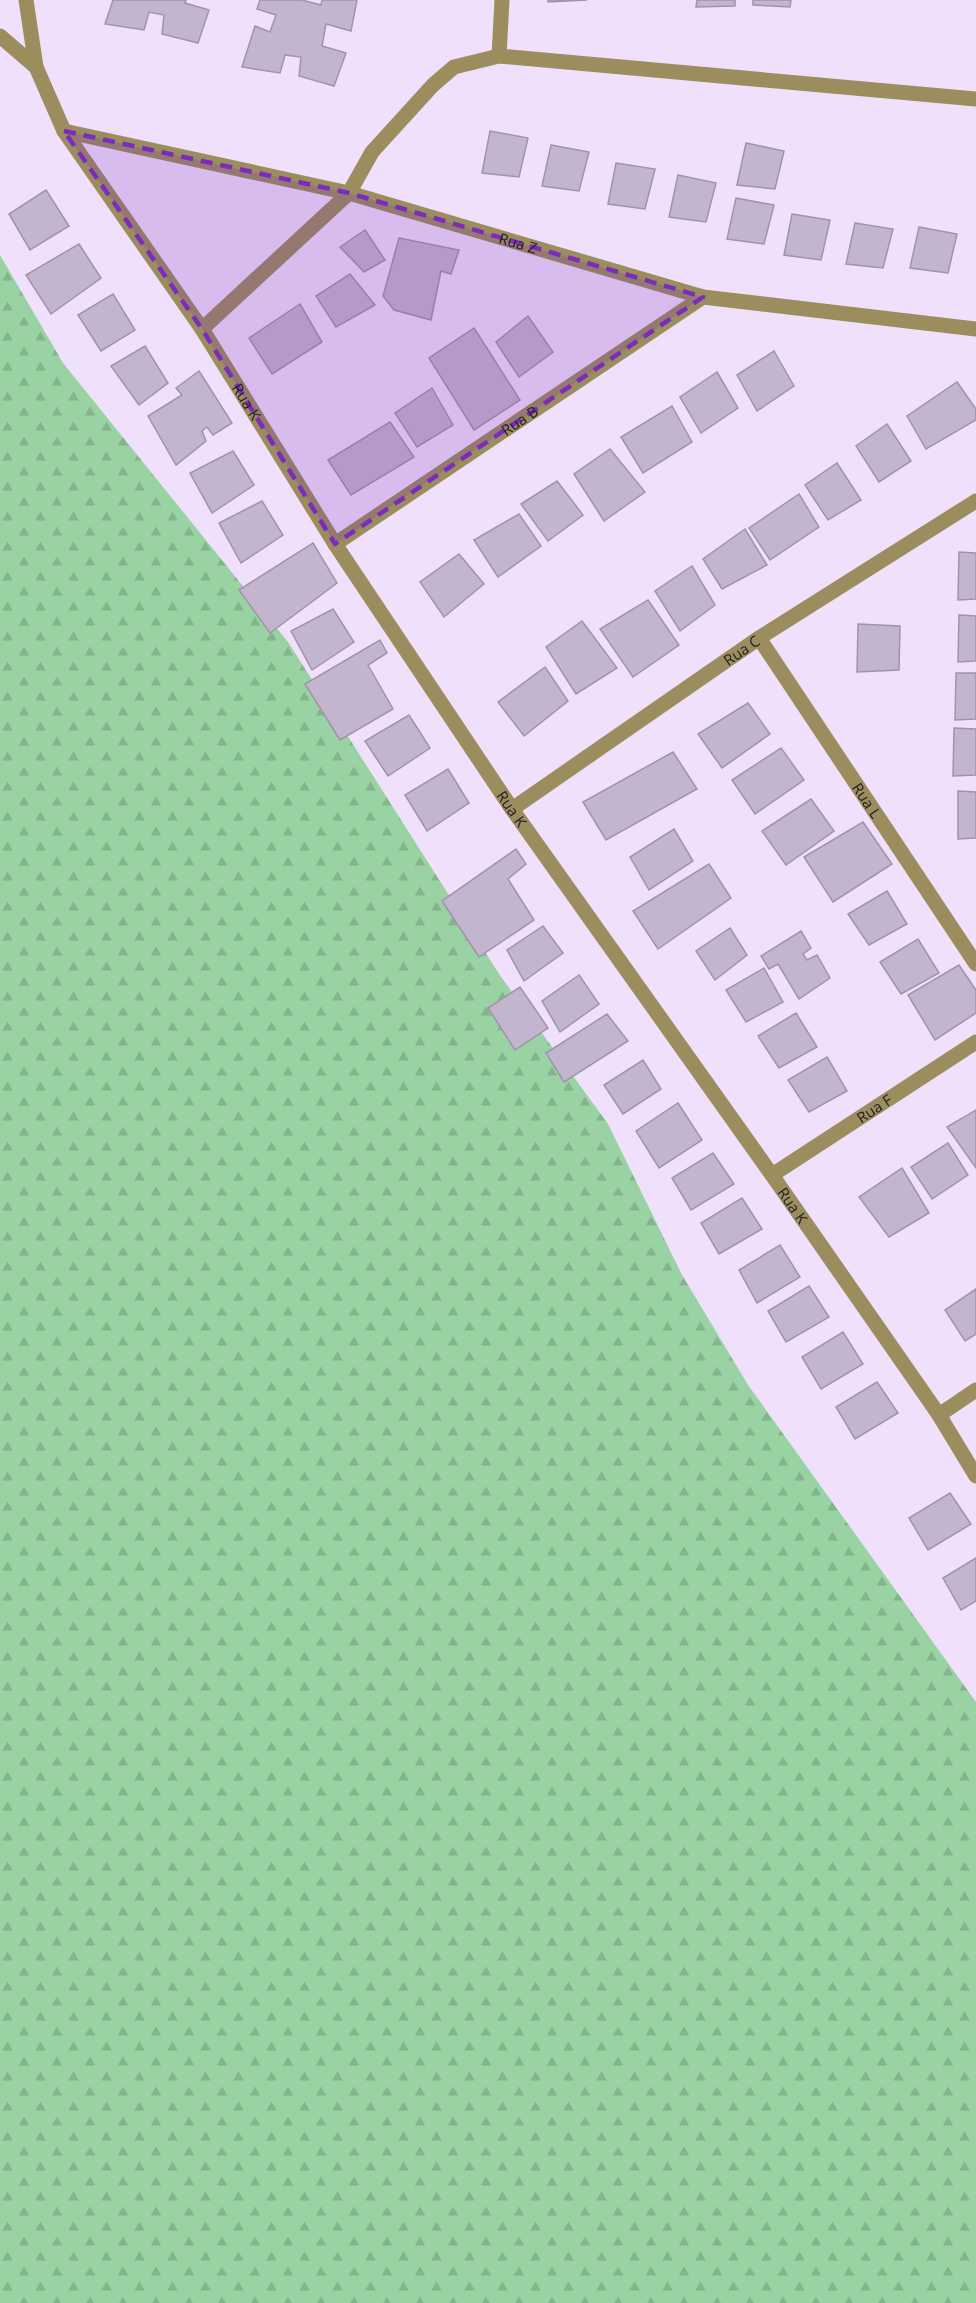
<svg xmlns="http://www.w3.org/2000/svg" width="976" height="2303" font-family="'Open Sans',sans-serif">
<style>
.forest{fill:url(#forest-firs)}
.building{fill:#c4b5ce;stroke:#a193ab;stroke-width:1.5}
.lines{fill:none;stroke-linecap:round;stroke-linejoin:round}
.minor{stroke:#9b8d5e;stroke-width:15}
.marked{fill:#7b2cbf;fill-opacity:0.2;stroke:#7b2cbf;stroke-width:4.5;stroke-dasharray:12 8;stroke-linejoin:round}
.labels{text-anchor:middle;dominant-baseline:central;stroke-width:4.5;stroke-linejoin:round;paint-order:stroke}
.street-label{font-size:15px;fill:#221d26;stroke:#f0e0fb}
</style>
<defs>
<pattern id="forest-firs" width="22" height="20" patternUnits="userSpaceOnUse" patternTransform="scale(1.5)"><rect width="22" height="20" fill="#99d2a3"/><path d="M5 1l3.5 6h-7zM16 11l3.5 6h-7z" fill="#84b48c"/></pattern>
</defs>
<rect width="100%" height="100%" fill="#f0e0fb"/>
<!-- forest -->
<polygon class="forest" points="0,255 63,363 288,642 499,974 608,1124 682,1275 748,1385 976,1702 976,2303 0,2303"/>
<!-- building -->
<g class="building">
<polygon points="113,0 186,0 185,3 209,10 198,43 162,34 164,15 149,12 144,30 105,24"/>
<polygon points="260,0 302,0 321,5 322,0 357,0 351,31 326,24 322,46 346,53 334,86 299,76 301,57 285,55 280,73 242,67 255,26 270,32 276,15 257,9"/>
<polygon points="548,0 587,0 548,2"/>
<polygon points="697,0 735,0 735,6 696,7"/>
<polygon points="753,0 791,0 790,7 753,5"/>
<polygon points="490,131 528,138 519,177 482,173"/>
<polygon points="746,143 784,151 775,189 737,185"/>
<polygon points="551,145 589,152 579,191 542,186"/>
<polygon points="616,163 655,169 645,209 608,204"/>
<polygon points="678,175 716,183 706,222 669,217"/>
<polygon points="46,190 69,226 30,250 9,214"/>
<polygon points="736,198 774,205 764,244 727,239"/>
<polygon points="792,214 830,220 821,260 784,255"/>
<polygon points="855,223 893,229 883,268 846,264"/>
<polygon points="919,227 957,234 948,273 910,268"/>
<polygon points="365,230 385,260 364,272 340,247"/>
<polygon points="399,238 459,250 451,274 441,271 431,320 394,310 383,296"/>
<polygon points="79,244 101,278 51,314 26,275"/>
<polygon points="350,274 375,305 336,327 316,296"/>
<polygon points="113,294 135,330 101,351 78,315"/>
<polygon points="300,304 322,342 272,374 249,338"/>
<polygon points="528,316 553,352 519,377 496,342"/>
<polygon points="474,328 520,400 474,430 429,358"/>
<polygon points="145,346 168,383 139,405 111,366"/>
<polygon points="774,351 794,386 757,411 737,375"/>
<polygon points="199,371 232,423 213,435 207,427 202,431 206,441 176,465 148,416 182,395 176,388"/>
<polygon points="717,372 738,408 701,433 680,397"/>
<polygon points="957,382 976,409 976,420 926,449 907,416"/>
<polygon points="432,388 453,425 417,447 395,413"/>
<polygon points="672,406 692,442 643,473 621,437"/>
<polygon points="390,422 414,457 351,495 328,460"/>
<polygon points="887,424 911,461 879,482 856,446"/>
<polygon points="610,449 645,492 604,521 574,474"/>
<polygon points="233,451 254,485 212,513 190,473"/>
<polygon points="837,463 861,500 828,520 805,485"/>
<polygon points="557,481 583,515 548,541 521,504"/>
<polygon points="799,494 819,527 770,560 749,528"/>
<polygon points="262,501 283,535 241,563 219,523"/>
<polygon points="519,514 541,546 498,577 474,540"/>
<polygon points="745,529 767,565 722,589 703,559"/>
<polygon points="313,543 337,583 270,633 239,590"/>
<polygon points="959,552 976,553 976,599 958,600"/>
<polygon points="459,554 484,584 444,617 420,582"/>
<polygon points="692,566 715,605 680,631 655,591"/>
<polygon points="648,600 679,645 633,677 600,629"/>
<polygon points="333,609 354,642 312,670 291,631"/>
<polygon points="959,615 976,616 976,661 958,662"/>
<polygon points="582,621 617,668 576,694 546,647"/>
<polygon points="858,624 900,626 899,670 857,672"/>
<polygon points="380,640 387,653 368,665 393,709 340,740 305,684"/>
<polygon points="545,667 568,701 524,736 498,702"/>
<polygon points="956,673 976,673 976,719 955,720"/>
<polygon points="748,703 770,734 722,768 698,734"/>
<polygon points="409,715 430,748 388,776 365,741"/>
<polygon points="954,728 976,729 976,775 953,776"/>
<polygon points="781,748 804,780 755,814 732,780"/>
<polygon points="673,752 697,789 606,840 583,802"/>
<polygon points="448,769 469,803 427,831 405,795"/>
<polygon points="958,791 976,792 976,838 958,839"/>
<polygon points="811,799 834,831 786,865 762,831"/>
<polygon points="863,822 892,864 833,902 804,857"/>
<polygon points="674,829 693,861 649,890 630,857"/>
<polygon points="516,849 526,864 508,879 534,920 479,957 442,901"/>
<polygon points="709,864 731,898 658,949 633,911"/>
<polygon points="887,891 907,924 869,945 848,914"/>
<polygon points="543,926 563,953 524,981 507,950"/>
<polygon points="730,928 747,955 715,980 696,951"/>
<polygon points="801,931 811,948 803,954 807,960 817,955 830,978 799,999 778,964 769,969 761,956"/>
<polygon points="918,939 939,973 901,994 880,962"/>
<polygon points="959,965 976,990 976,1013 935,1040 908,995"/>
<polygon points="764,968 783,1002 746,1022 726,990"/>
<polygon points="579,975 599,1004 560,1032 542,1001"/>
<polygon points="520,987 548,1028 515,1050 488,1008"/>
<polygon points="796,1013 817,1047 779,1068 758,1036"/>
<polygon points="607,1014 628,1041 564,1082 546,1053"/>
<polygon points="827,1057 847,1091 809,1112 788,1080"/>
<polygon points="643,1060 661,1089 623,1114 604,1085"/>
<polygon points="678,1103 702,1140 659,1168 636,1131"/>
<polygon points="976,1110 976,1168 947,1127"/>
<polygon points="948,1143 968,1175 932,1199 911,1167"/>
<polygon points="713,1153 734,1184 691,1210 672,1178"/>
<polygon points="902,1168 929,1213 889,1237 859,1197"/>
<polygon points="742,1198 762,1229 719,1254 701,1223"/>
<polygon points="780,1245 800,1277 757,1303 739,1270"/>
<polygon points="809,1286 829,1317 786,1342 768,1311"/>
<polygon points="976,1289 976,1334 965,1341 945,1310"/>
<polygon points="843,1332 863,1364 821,1389 802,1357"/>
<polygon points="877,1382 898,1413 855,1439 836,1407"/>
<polygon points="950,1493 971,1524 928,1550 909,1518"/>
<polygon points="976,1558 976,1601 961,1610 943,1578"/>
</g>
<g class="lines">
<!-- minor -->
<g class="minor">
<polyline points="26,0 36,67"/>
<path id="s1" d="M0,36L36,67L64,131L202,329L335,544L512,809L772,1175L939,1415L976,1476"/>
<polyline points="499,56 502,0"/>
<path id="s2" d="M64,131L349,193L703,297L976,329"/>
<polyline points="202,329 349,193 372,152 433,85 454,67 499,56 976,99"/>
<path id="s3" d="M335,544L703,297"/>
<path id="s4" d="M759,638L976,964"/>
<path id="s5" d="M512,809L759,638L976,501"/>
<path id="s6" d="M772,1175L976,1042"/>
<polyline points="939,1415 976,1390"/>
</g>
</g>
<!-- marked area -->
<path class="marked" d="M64,131L349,193L703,297L335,544L202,329Z"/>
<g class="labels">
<!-- street labels -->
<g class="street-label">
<text stroke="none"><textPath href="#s2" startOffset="468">Rua Z</textPath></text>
<text stroke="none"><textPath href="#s1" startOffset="444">Rua K</textPath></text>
<text stroke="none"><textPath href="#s3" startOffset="222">Rua B</textPath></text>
<text stroke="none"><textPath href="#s5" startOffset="279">Rua C</textPath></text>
<text stroke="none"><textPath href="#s4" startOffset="195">Rua L</textPath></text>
<text stroke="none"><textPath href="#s1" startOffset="930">Rua K</textPath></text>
<text stroke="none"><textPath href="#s6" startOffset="122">Rua F</textPath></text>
<text stroke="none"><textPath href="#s1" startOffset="1416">Rua K</textPath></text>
</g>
</g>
</svg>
